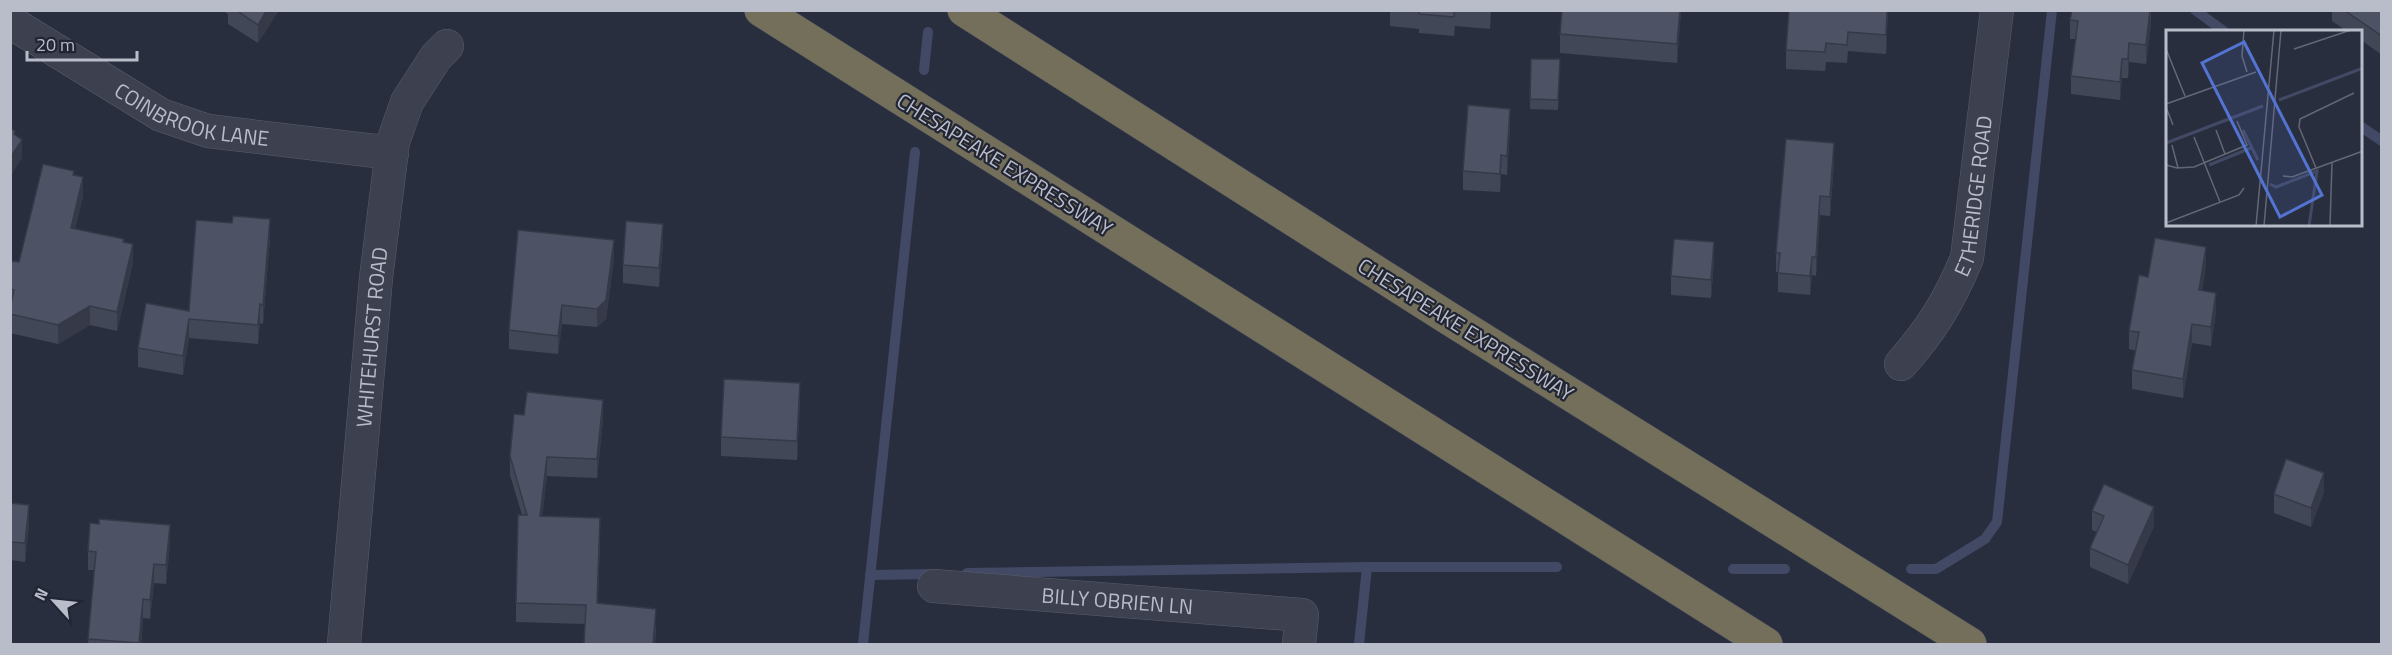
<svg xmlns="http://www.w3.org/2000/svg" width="2392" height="655" font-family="'Titillium Web',sans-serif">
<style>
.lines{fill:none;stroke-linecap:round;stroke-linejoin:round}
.stream{stroke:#414965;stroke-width:10}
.street-casing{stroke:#5a5e6c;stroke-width:34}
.highway-casing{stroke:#474b59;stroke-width:34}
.street{stroke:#3d404e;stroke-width:33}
.highway{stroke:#736f5b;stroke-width:33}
.wall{fill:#424757}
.shaded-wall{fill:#363947}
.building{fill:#4d5265;stroke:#363947;stroke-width:1.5}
.labels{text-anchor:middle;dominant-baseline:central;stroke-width:4.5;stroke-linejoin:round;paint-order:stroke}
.street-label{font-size:21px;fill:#b9bcc9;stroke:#212534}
.inset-river{fill:none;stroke:#414965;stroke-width:3}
.inset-road{fill:none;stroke:#636776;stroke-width:1.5}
.view{fill:#5474d3;fill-opacity:0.15;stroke:#5474d3;stroke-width:3}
.inset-edge{fill:none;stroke:#b9bcc9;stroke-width:3}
</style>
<rect width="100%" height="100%" fill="#292e3e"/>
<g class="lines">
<!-- stream -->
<g class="stream">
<polyline points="2195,10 2225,32"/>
<polyline points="924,70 928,32"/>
<polyline points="2360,126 2382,141"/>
<polyline points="1733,569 1785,569"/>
<polyline points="1911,569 1936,569 1985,539 1997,522 2052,10"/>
<polyline points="967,573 1367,567 1557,567"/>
<polyline points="870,575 936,574"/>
<polyline points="863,644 915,152"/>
<polyline points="1359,644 1367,567"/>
</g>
<!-- street casing -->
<g class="street-casing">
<g id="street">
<path id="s1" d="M10,22L161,115L208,131L392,153"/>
<path id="s2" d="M1901,364C1932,329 1949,301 1967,258L1997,10"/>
<path id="s3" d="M934,586L1302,615L1299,644"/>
<path id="s4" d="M344,644L376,278L393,142L407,102L436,57L447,46"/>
</g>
</g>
<!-- highway casing -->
<g class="highway-casing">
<g id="highway">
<polyline points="761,10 1766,644"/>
<polyline points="964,10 1445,316 1970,644"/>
</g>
</g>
<!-- street -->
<use href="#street" class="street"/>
<!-- highway -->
<use href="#highway" class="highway"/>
</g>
<!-- wall -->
<g class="wall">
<polygon points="222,10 279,10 258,43 228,24 228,14"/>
<polygon points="1390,10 1491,10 1490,29 1455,26 1454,36 1419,33 1419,29 1390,26"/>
<polygon points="1681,10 1677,63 1560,53 1560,34"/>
<polygon points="1789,10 1888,10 1886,54 1848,51 1847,63 1826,62 1825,71 1786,69 1786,50"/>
<polygon points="2151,10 2151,25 2146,64 2129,62 2128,78 2122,78 2120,100 2071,94 2071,76 2076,39 2070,39 2070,20"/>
<polygon points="2332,10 2382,10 2382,55 2361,40 2361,32 2348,32 2332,21"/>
<polygon points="1531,59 1560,59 1558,110 1530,109"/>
<polygon points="1510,127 1507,175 1501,174 1500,192 1463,190 1463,171"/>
<polygon points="1834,162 1830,216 1820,215 1816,276 1812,275 1810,295 1778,292 1778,272 1776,272 1776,253"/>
<polygon points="74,175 83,196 75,229 124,242 133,263 117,331 90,325 58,344 10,333 10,266 19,262"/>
<polygon points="232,223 270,238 263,324 260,323 258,344 189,338 183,375 138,367 138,348 189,311"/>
<polygon points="663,243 659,287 623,283 623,265"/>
<polygon points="614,258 606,319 597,327 562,324 558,354 509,349 509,330"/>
<polygon points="1714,261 1711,298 1671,295 1671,276"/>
<polygon points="2206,266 2202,290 2216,311 2211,346 2192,343 2183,398 2132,389 2132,370 2136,351 2129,349 2129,331 2148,277"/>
<polygon points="800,402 797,460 721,456 721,437"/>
<polygon points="524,415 603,419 597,478 547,476 542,516 600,537 598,603 656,627 655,645 584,645 585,624 516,622 516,603 522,515 510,475 510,456"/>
<polygon points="2324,492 2311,527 2274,513 2274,494"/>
<polygon points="10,503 29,524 25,562 10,560"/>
<polygon points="2092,511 2154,526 2128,584 2090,567 2090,548 2097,532 2092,530"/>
<polygon points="170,543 166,584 154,583 150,619 143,618 141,645 88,645 94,570 88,570 88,551"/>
</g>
<!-- shaded-wall -->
<g class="shaded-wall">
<polygon points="267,10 279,10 258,43 258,25"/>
<polygon points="1680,10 1681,10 1677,63 1677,44"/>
<polygon points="1887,10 1888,10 1886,54 1886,35"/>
<polygon points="2150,10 2151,25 2146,64 2146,45"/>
<polygon points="2129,43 2129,62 2128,78 2128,59"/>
<polygon points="2122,59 2122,78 2120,100 2120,82"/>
<polygon points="1510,109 1510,127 1507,175 1507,156"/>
<polygon points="15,131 15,150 22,140 22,158 10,177 10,158 14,134"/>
<polygon points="1834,143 1834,162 1830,216 1830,197"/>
<polygon points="1501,155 1501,174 1500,192 1500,174"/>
<polygon points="83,177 83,196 71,247 71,228"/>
<polygon points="1820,196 1820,215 1816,276 1816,257"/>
<polygon points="270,219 270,238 263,324 263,305"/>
<polygon points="663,224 663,243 659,287 659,268"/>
<polygon points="614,240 614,258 606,319 597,327 597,309"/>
<polygon points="1714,242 1714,261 1711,298 1711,280"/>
<polygon points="133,244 133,263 117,331 117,312"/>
<polygon points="2206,247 2206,266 2199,308 2199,290"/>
<polygon points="1812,257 1812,275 1810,295 1810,276"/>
<polygon points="2216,293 2216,311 2211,346 2211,327"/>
<polygon points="260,304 260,323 258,344 258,325"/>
<polygon points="562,305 562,324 558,354 558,336"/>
<polygon points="90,306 90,325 58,344 58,325"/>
<polygon points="189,319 189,338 183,375 183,356"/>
<polygon points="2192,324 2192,343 2183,398 2183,379"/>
<polygon points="800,383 800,402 797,460 797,441"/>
<polygon points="603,400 603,419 597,478 597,459"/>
<polygon points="547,457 547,476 540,535 540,516"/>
<polygon points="2324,473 2324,492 2311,527 2311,508"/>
<polygon points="29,505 29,524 25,562 25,543"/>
<polygon points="2154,507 2154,526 2128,584 2128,565"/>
<polygon points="170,525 170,543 166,584 166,565"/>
<polygon points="154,564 154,583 150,619 150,600"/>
<polygon points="143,599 143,618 141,645 139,645"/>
<polygon points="656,609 655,645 653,645"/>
</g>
<!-- building -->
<g class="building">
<polygon points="236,10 267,10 258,25"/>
<polygon points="1419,10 1454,10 1454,17 1419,14"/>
<polygon points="1562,10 1680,10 1677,44 1560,34"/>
<polygon points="1789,10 1887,10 1886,35 1848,32 1847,45 1826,43 1825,52 1786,50"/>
<polygon points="2072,10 2150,10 2146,45 2129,43 2128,59 2122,59 2120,82 2071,76 2078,21 2070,20"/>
<polygon points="2344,10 2382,10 2382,36"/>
<polygon points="1531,59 1560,59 1558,100 1530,99"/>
<polygon points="1468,105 1510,109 1507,156 1501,155 1500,174 1463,171"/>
<polygon points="10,128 15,131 14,134 22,140 10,158"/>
<polygon points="1786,139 1834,143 1830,197 1820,196 1816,257 1812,257 1810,276 1778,273 1780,253 1776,253"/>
<polygon points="43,164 74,171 73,175 83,177 71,228 124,239 123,242 133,244 117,312 90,306 58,325 10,314 10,308 14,290 10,289 10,266 12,261 19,262"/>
<polygon points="233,216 270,219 263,305 260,304 258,325 189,319 183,356 138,348 146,303 189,311 196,220 232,223"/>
<polygon points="626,221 663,224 659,268 623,265"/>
<polygon points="518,230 614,240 606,300 597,309 562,305 558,336 509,330"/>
<polygon points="2155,238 2206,247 2199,290 2216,293 2211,327 2192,324 2183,379 2132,370 2139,332 2129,331 2139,275 2148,277"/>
<polygon points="1674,239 1714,242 1711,280 1671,276"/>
<polygon points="724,379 800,383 797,441 721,437"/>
<polygon points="527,392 603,400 597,459 547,457 540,516 600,518 597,603 656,609 653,645 584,645 586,605 516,603 518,515 527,515 510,456 514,414 524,415"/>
<polygon points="2286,459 2324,473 2311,508 2274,494"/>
<polygon points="2104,484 2154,507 2128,565 2090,548 2104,516 2092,511"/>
<polygon points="10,503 29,505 25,543 10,542"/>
<polygon points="99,519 170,525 166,565 154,564 150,600 143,599 139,643 88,639 96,552 88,551 90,523 99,524"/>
</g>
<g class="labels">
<!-- street labels -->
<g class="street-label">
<text stroke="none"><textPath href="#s1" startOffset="207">COINBROOK LANE</textPath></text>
<text transform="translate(1005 164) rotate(32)">CHESAPEAKE EXPRESSWAY</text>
<text stroke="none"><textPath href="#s2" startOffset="188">ETHERIDGE ROAD</textPath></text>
<text transform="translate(1466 329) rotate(32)">CHESAPEAKE EXPRESSWAY</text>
<text stroke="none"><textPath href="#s4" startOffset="308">WHITEHURST ROAD</textPath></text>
<text stroke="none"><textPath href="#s3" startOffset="184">BILLY OBRIEN LN</textPath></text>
</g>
</g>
<!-- overview -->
<g transform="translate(2166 30)">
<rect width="196" height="196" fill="#292e3e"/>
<path class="inset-river" d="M113,70L197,38M77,100L92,130M0,113L97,76M43,135L85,118M104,154L110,157L151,141L143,196"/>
<path class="inset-road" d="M78,0L76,26L81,42M0,19L19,66M128,19L185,0M0,74L90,42M0,77L7,95M50,100L59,124M28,107L54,172M6,115L12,138M0,135L11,138L28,137L81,115L71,91M150,138L133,97L134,89L188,63M117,146L126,147L197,121M0,193L73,165L78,158M90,196L108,0M98,196L115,0M164,196L166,132"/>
<path class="view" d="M78,12L156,165L114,187L36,33Z"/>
<rect width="196" height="196" class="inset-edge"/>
</g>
<!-- border -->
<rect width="2392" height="655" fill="none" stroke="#b9bcc9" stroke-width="24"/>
<!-- north arrow -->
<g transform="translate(54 601) rotate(297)" stroke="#212534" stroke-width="4.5" paint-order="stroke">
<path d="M0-4.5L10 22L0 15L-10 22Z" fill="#b9bcc9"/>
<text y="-9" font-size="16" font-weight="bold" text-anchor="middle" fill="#b9bcc9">N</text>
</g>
<!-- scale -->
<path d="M27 51v9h110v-9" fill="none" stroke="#b9bcc9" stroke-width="3"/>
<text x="36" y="51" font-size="18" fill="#b9bcc9" stroke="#212534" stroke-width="4.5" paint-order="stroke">20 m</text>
</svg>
